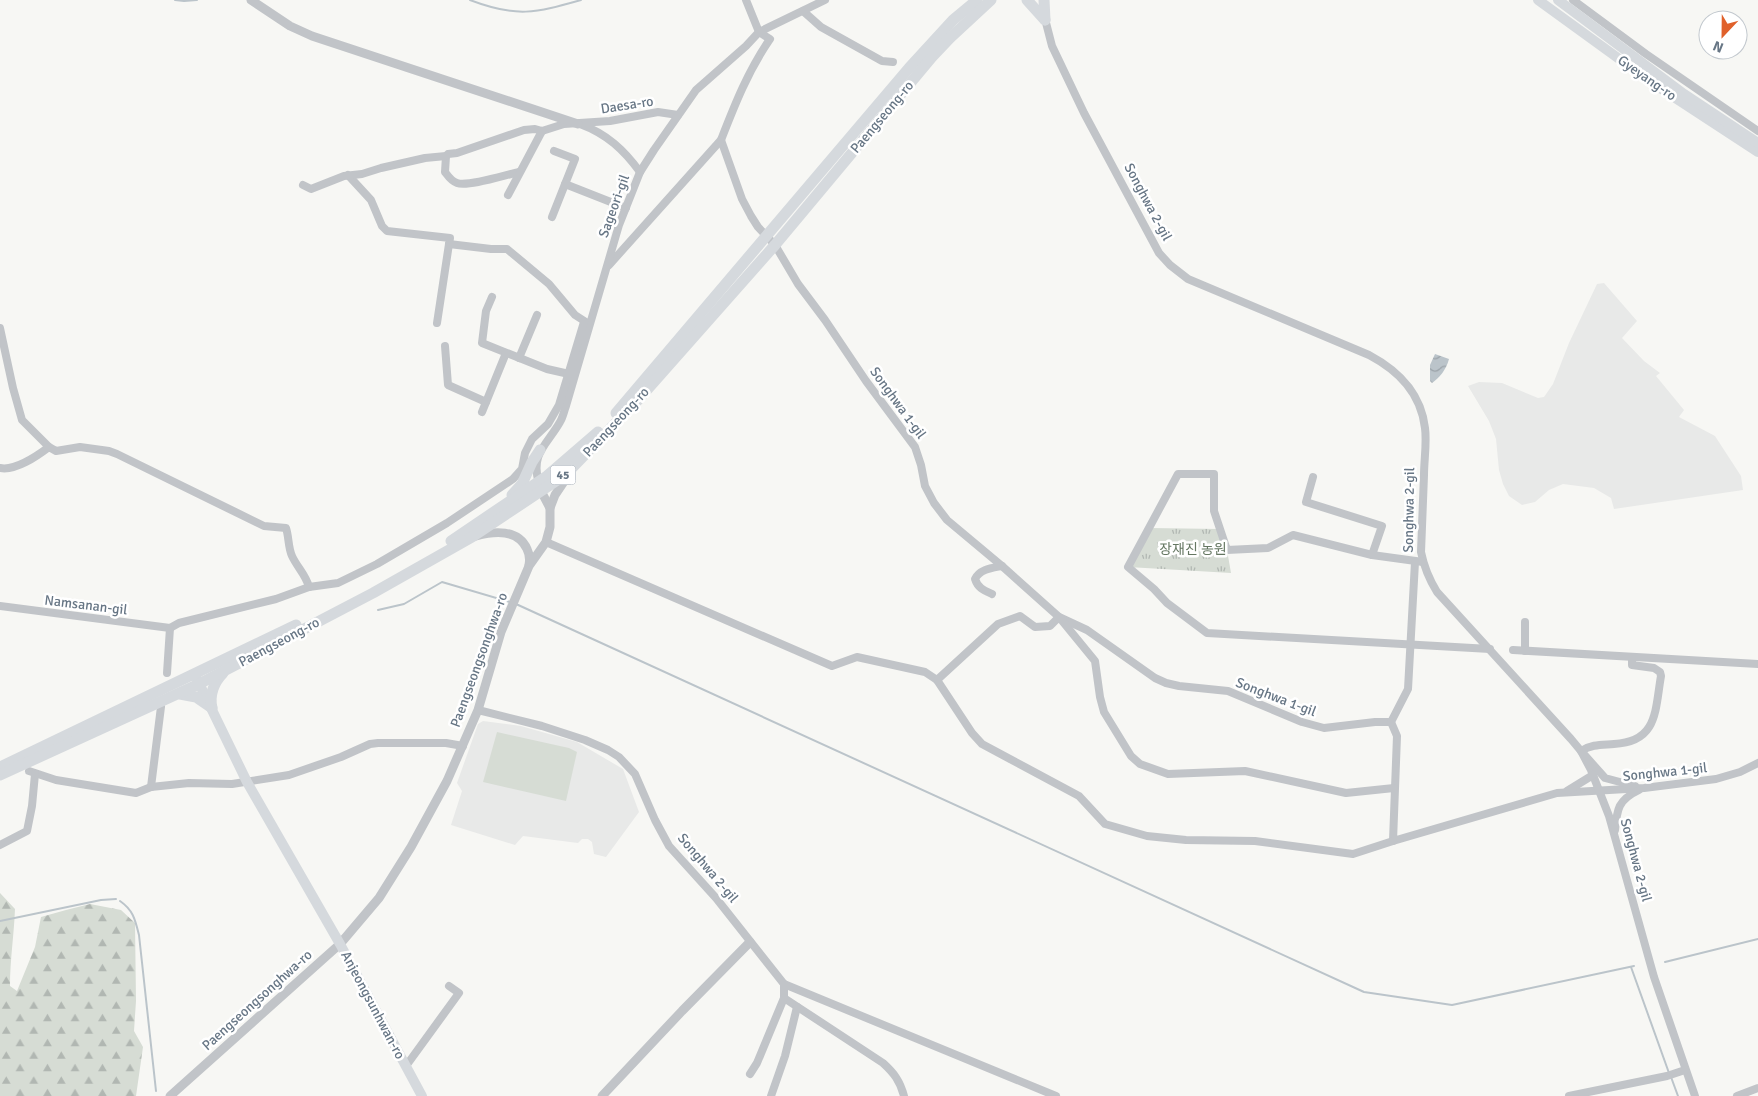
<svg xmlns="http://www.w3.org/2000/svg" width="1758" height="1096" font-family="Signika,'Noto Sans KR',sans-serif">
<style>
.built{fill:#e8e9e8}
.grass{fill:#d6dcd4}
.forest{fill:url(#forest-firs)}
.park{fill:url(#park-tufts)}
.water{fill:url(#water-waves)}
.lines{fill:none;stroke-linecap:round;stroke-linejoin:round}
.stream{stroke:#bbc4ca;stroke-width:2}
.minor{stroke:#c1c4c8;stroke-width:8}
.tertiary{stroke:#c1c4c8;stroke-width:9}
.secondary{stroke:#d5d9dd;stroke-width:10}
.primary{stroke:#d5d9dd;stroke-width:11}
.labels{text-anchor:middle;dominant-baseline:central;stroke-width:5;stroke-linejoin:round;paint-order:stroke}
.shield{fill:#fff;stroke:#959faa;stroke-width:1}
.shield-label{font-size:12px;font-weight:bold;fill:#677685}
.street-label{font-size:14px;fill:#677685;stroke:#fff}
.park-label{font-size:14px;fill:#657762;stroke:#fff}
</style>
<defs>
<pattern id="forest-firs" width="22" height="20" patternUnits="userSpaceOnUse" patternTransform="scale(1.25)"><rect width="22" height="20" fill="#d6dcd4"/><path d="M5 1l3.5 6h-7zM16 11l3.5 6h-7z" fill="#b1b7b2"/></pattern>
<pattern id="park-tufts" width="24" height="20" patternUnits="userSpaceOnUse" patternTransform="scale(1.25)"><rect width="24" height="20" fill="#d6dcd4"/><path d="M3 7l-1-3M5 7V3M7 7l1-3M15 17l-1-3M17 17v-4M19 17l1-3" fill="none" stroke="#b1b7b2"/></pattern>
<pattern id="water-waves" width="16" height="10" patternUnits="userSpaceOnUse" patternTransform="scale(1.25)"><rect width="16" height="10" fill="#bbc4ca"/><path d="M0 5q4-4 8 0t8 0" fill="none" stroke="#9ca4aa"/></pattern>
</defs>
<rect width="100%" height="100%" fill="#f7f7f4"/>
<!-- built -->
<g class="built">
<polygon points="1604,283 1637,321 1622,338 1644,361 1660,373 1656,376 1684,410 1679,417 1715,436 1741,476 1743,490 1614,509 1611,498 1594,488 1563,484 1549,490 1535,502 1522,505 1509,496 1503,484 1499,470 1496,439 1489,421 1468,386 1479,382 1502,383 1538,398 1544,397 1553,384 1569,343 1597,284"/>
<polygon points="483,721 521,726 577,742 623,769 639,812 606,857 594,854 592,842 588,839 582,839 578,843 523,836 515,845 451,825 462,791 457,783 478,724"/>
</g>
<!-- grass -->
<polygon class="grass" points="497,732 569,748 577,752 566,801 483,782"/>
<!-- forest -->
<path class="forest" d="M0,893L15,909C14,935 10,960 10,986L17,991L35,947L41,917L66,910L90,904L121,910L135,923L136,1001L134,1031L143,1047L136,1096H0Z"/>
<!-- park -->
<polygon class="park" points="1150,528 1220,529 1227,550 1231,573 1128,567"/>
<!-- water -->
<path class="water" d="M1435,354L1449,359C1446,370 1440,377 1432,383L1430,381V365Z"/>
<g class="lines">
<!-- stream -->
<g class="stream">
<polyline points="175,0 184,1 197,0"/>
<path d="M470,0C517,18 535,13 581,0"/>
<polyline points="516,604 1364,992 1452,1005 1634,966"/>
<polyline points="378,610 404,604 442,582 510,602"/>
<path d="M120,901C133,910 135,919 139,935L156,1091"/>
<polyline points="0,921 101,900 116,899"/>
<polyline points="1665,962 1758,939"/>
<polyline points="1631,967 1669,1073"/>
<polyline points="1671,1077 1678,1096"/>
</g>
<!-- minor -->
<g class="minor">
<path d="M746,0L759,32L770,39C748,71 735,104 721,140L742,199L751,216L758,227L775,245L798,284L825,320L866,381L915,447L921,465L925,486L934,503L947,520L1002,566L1059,617L1087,630L1155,678L1166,683L1179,686L1228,691L1302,722L1324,728L1375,722H1391L1397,736L1393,841L1557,793L1644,788L1716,779L1740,772L1758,763"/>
<polyline points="1573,0 1646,54 1758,131"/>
<polyline points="803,11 821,27 882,61 893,62"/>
<path d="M1044,15L1052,46L1084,113L1159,253L1170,265L1188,279L1369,355C1399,371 1421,393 1425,428C1427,443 1424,460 1424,475C1423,501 1422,526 1421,552C1424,567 1429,579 1437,592L1571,739L1581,751L1591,770L1609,816L1654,977L1695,1096"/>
<path d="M580,124C607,134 624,150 640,172"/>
<path d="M446,156L445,172C448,176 451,181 457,183C468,187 505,175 519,172"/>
<polyline points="348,175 371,200 382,226 387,231 450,238 449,244"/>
<polyline points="565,184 626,208"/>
<polyline points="303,185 311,189 344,176 362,174 381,168 425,158 446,156 448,154 457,153 524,130 535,129 542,131 564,124 610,121 658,112 678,115"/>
<polyline points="508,195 542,131"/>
<polyline points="552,217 575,159 554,151"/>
<polyline points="609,265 721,140"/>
<polyline points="492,297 486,311 482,343 547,369 569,374"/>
<polyline points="437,323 449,244 491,249 507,249 549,284 575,315 589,324"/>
<polyline points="0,328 13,388 22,420 49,447"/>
<polyline points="445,346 448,385 486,402"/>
<polyline points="519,358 537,315"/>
<polyline points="482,412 506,353"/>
<path d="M0,468C16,471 37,456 49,447L56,451L80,447L109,451L117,454L264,526L286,528C289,537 288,547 292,556C297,567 306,575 309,587"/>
<polyline points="1313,477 1306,502 1382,526 1372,555"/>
<path d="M539,484C530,453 547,445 560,422C563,417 564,411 566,406L619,225L640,172L654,150L696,90L746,46L759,32L825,0"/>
<polyline points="546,542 832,666 857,657 925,672 937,680 972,733 982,744 1079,796 1105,824 1147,836 1186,840 1255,841 1353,854 1393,841"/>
<polyline points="1423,562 1372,555 1293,535 1268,548 1227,550 1214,511 1214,474 1178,474 1128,567 1154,589 1167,603 1207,633 1490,649"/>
<path d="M992,594C983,590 978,588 975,579C980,569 992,568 1002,566"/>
<polyline points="0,606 170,628"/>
<polyline points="1525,622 1525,651"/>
<polyline points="170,628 179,623 276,599 309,587 338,583 377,564 447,523 513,479 522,469 525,453 532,439 548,424 559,405 584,322"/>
<polyline points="1513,650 1758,664"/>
<path d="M1632,657V665L1654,668L1660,672L1661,676C1655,710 1658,742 1614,744C1602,745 1592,744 1581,751L1605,778L1635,786"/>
<polyline points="167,673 170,628"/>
<polyline points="937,680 998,624 1020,616 1035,627 1050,626 1059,617 1095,661 1100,697 1104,712 1131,756 1140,764 1168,774 1245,771 1346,793 1394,788"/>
<polyline points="478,710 542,726 585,740 608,750 619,757 635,774 655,820 669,846 716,898 784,984 1056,1096"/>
<polyline points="1391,722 1408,689 1415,562"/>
<polyline points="29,771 56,780 136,793 151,787 189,783 232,784 289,775 341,757 370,744 378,743 446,743 463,746"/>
<polyline points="151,787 161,707"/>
<polyline points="1567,791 1593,775"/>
<path d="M1615,830C1617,809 1618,800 1639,790"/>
<polyline points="0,845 27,831 32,806 35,774"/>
<path d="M784,984V998L883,1063C894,1073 900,1081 904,1096"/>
<polyline points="406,1066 459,993 449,986"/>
<polyline points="750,1074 757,1063 784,998"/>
<polyline points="771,1096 785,1056 797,1007"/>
<polyline points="1569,1096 1667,1076 1685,1070"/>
<polyline points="1737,1096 1758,1088"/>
</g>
<!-- tertiary -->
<g class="tertiary">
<polyline points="251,0 290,26 312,36 578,124"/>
<polyline points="550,508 555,495 569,474"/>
<path d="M476,536C494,531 518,529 527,549C530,555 530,560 529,565"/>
<polyline points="170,1096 340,944 379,898 411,847 447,781 478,710 501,632 529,566 546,542 550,527 550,508 541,491"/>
<polyline points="602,1096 682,1011 750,942"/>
</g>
<!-- secondary -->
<g class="secondary">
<polyline points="1538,0 1651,82 1758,152"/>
<polyline points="1558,0 1684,94 1758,143"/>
<polyline points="196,677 247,782 340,944 422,1096"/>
</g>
<!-- primary -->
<g class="primary">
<polyline points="1027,0 1045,20"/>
<polyline points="1044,0 1045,20"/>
<polyline points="616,413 909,68 953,20 977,0"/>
<polyline points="512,495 522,484 532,462 540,450"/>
<polyline points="451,541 547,476 598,432"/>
<polyline points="180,694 196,697 212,708"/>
<path d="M212,708C209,695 214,682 223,673"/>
<polyline points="0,767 296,625"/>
<polyline points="0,775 199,684 373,593 472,537 556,481 573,467 637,401 775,245 932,57 950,38 991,0"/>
</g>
</g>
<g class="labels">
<!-- shield labels -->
<rect class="shield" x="550.5" y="465.5" width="25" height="19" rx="4"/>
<g class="shield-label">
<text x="563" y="475">45</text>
</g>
<!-- street labels -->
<g class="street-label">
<text transform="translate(1647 78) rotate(35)">Gyeyang-ro</text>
<text transform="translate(627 105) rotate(-9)">Daesa-ro</text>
<text transform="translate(882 117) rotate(-50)">Paengseong-ro</text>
<text transform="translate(1148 202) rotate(62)">Songhwa 2-gil</text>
<text transform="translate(614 206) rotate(-70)">Sageori-gil</text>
<text transform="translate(898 403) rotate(54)">Songhwa 1-gil</text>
<text transform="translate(616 422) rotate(-47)">Paengseong-ro</text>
<text transform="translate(1409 510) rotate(-89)">Songhwa 2-gil</text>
<text transform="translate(86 605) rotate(7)">Namsanan-gil</text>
<text transform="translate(279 642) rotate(-28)">Paengseong-ro</text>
<text transform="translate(479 660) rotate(-70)">Paengseongsonghwa-ro</text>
<text transform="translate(1276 697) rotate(21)">Songhwa 1-gil</text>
<text transform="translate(1665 772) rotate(-6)">Songhwa 1-gil</text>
<text transform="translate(1636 860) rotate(75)">Songhwa 2-gil</text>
<text transform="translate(708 868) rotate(50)">Songhwa 2-gil</text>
<text transform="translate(257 1000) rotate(-42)">Paengseongsonghwa-ro</text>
<text transform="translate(373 1005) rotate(62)">Anjeongsunhwan-ro</text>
</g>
<!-- park labels -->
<g class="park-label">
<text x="1193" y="549">장재진 농원</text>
</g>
</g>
<!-- north arrow -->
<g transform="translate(1723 35) rotate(202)"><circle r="24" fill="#ffffff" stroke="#c2c8ce"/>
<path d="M0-4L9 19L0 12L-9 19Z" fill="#e0612b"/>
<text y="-8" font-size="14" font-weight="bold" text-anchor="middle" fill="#677685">N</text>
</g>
</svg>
